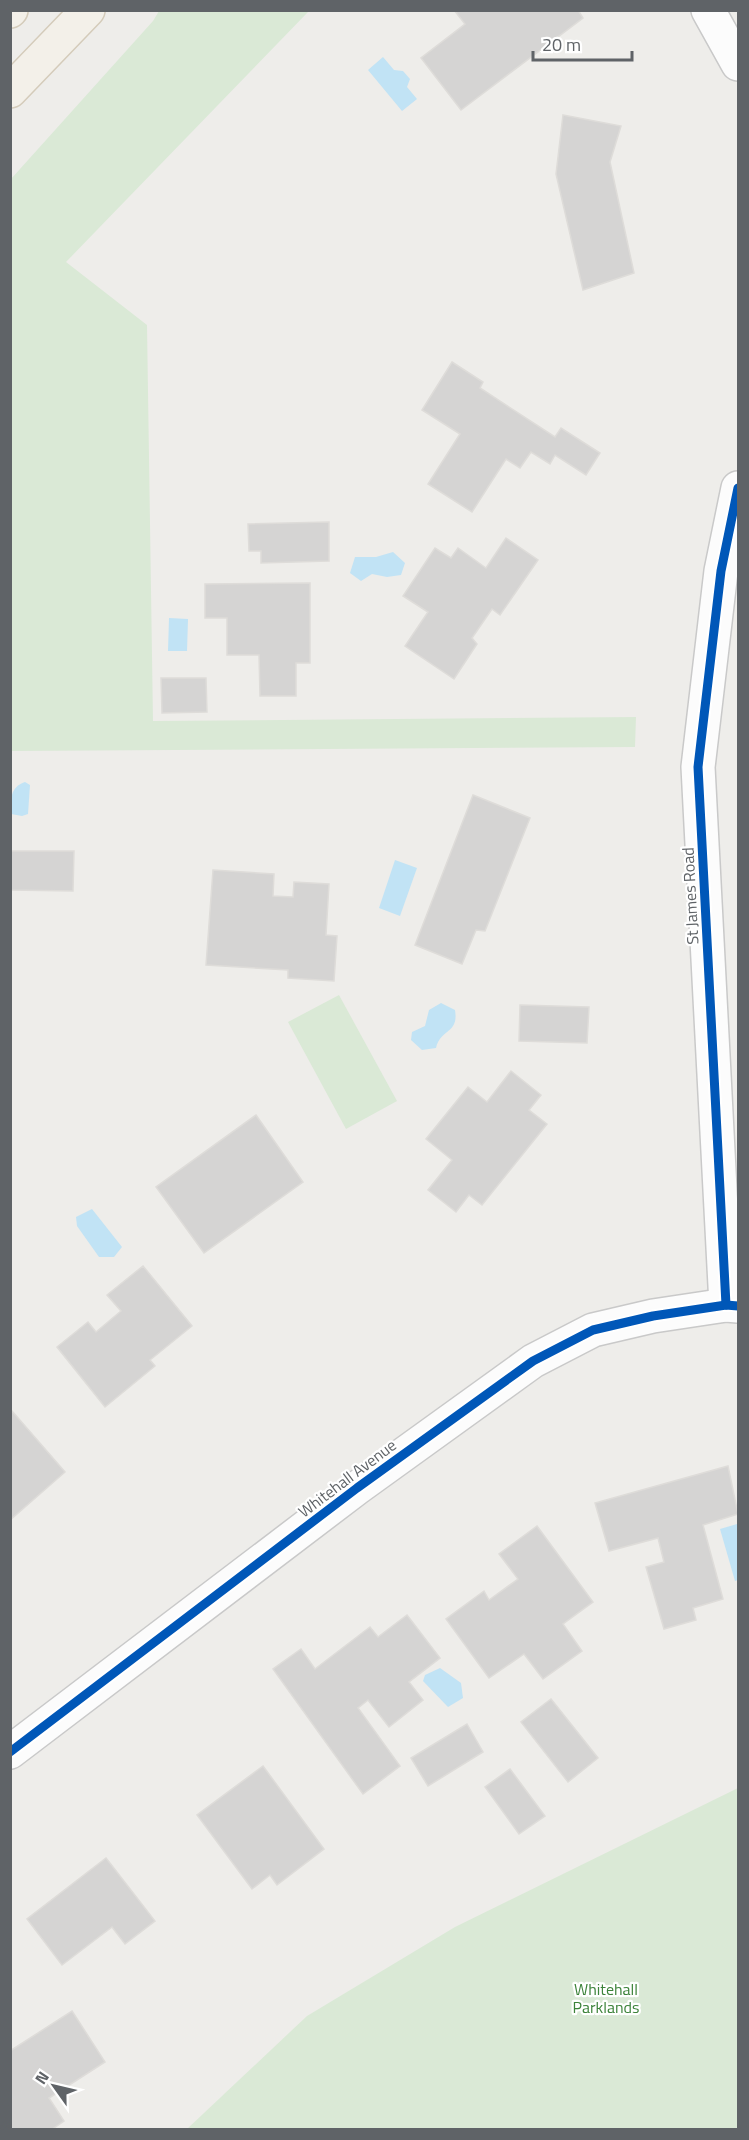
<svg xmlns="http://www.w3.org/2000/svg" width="749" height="2140" font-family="'Titillium Web',sans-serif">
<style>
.green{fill:#dae9d6}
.water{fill:#c1e3f5}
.building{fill:#d5d4d3;stroke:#dedcd9;stroke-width:1.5}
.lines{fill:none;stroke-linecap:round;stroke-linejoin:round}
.minor-casing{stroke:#c9c9c9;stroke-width:36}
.major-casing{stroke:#d4cbba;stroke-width:36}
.minor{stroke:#fcfcfc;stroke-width:33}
.major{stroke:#f3f0e9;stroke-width:33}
.cycleway-casing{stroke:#fff;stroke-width:13}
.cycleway{stroke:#0057b8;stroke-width:9}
.labels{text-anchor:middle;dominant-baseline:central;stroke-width:4.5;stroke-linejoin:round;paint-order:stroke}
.street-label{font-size:16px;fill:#5f6367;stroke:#fff}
.park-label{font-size:16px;fill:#3c833a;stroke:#fff}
</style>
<rect width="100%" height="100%" fill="#eeedea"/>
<!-- green -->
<g class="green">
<polygon points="159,11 309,11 66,262 147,325 153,721 636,717 635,747 11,751 11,179 153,21"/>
<polygon points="339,995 397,1101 346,1129 288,1022"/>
<polygon points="738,1788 738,2129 187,2129 307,2016 455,1927"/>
</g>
<!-- water -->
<g class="water">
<polygon points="383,57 394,70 403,71 410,79 407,87 417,99 402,111 368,70"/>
<polygon points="393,552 405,563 401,575 387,577 372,574 361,581 350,573 355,557 376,557"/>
<polygon points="169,618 188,619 187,651 168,651"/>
<path d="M25,782L30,785L28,814L22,816L11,814C10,800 10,787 25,782Z"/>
<polygon points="395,860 417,868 400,916 379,908"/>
<path d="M441,1003L455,1010C459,1034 441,1028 436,1048L422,1050L411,1040L412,1032L425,1026L429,1010Z"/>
<polygon points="92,1209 122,1247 114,1257 99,1257 77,1226 76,1217"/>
<polygon points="737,1524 738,1580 735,1581 720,1529"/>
<polygon points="440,1668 461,1683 463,1698 448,1707 423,1681 425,1675"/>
</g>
<!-- building -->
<g class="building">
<polygon points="454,10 578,10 583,18 461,110 421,58 465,24"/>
<polygon points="563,115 621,126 610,162 634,273 583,290 556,174"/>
<polygon points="452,362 483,382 480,388 555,437 561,428 600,453 586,475 555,455 550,464 531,452 520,468 506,459 472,512 428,484 460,434 422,410"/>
<polygon points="329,522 329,561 261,563 261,551 249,551 248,524"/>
<polygon points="506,538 538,560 500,615 492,609 472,638 477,644 454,679 405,646 428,612 403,596 435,548 451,558 458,548 486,568"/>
<polygon points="310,583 310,663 296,663 296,696 260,696 259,655 227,655 227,618 205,618 205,584"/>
<polygon points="161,678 206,678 207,712 162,713"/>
<polygon points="473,795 530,818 485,931 476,930 462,964 415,945"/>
<polygon points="10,851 74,851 73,891 10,890"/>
<polygon points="213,870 274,874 273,896 293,897 294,882 329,884 326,935 337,936 334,981 288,978 288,970 206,965"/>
<polygon points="520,1005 589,1007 587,1043 519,1041"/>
<polygon points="511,1071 541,1095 529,1110 547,1124 482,1205 469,1195 456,1212 428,1190 452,1160 426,1139 468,1087 487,1102"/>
<polygon points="256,1115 303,1182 204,1253 156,1187"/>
<polygon points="143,1266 192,1326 150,1360 155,1366 105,1407 57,1347 88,1322 96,1332 121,1311 107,1295"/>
<polygon points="12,1411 65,1472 10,1520 10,1413"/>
<polygon points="728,1466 738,1514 703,1525 723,1599 693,1608 696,1620 664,1629 646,1567 664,1562 658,1538 609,1551 595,1503"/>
<polygon points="537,1526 593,1602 563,1624 582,1651 543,1679 524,1654 489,1678 446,1619 484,1591 489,1600 518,1579 499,1554"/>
<polygon points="407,1615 440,1658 409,1682 423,1700 389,1727 368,1700 358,1708 400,1766 363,1794 273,1669 301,1649 315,1669 370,1627 378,1637"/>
<polygon points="551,1699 598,1758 568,1782 521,1722"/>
<polygon points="467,1724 483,1752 428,1786 411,1758"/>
<polygon points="263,1766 324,1849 277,1885 270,1875 252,1889 197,1815"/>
<polygon points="510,1769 545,1816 519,1834 485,1787"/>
<polygon points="106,1858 155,1921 125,1944 112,1927 62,1965 27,1919"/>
<polygon points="72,2011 105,2062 49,2098 64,2121 51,2130 10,2130 10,2051"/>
</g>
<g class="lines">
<!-- minor casing -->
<g class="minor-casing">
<g id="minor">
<polyline points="708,10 738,64"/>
<polyline points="726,1305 698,767 721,571 738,488"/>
<polyline points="10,1752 357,1488 533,1361 593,1330 653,1316 726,1305 738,1306"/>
</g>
</g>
<!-- major casing -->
<g class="major-casing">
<g id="major">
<polyline points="10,11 11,10"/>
<polyline points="10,91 88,10"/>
</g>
</g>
<!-- minor -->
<use href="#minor" class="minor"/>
<!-- major -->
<use href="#major" class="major"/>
<!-- cycleway casing -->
<g class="cycleway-casing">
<g id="cycleway">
<polyline points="726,1305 698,767 721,571 738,488"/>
<polyline points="10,1752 357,1488 533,1361 593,1330 653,1316 726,1305 738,1306"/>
</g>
</g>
<!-- cycleway -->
<use href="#cycleway" class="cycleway"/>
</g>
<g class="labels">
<!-- street labels -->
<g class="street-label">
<text transform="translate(690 896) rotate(-93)">St James Road</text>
<text transform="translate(347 1478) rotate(-37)">Whitehall Avenue</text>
</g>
<!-- park labels -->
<g class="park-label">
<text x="606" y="1989">Whitehall<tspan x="606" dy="18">Parklands</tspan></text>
</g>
</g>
<!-- border -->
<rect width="749" height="2140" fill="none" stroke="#5f6367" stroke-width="24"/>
<!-- north arrow -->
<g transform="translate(54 2086) rotate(304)" stroke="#ffffff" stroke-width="4.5" paint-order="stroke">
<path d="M0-4.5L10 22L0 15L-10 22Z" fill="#5f6367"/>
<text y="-9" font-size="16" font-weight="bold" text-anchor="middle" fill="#5f6367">N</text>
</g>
<!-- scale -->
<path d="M533 51v9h99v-9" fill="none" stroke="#5f6367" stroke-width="3"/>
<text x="542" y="51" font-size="18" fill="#5f6367" stroke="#ffffff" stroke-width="4.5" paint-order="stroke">20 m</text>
</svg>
